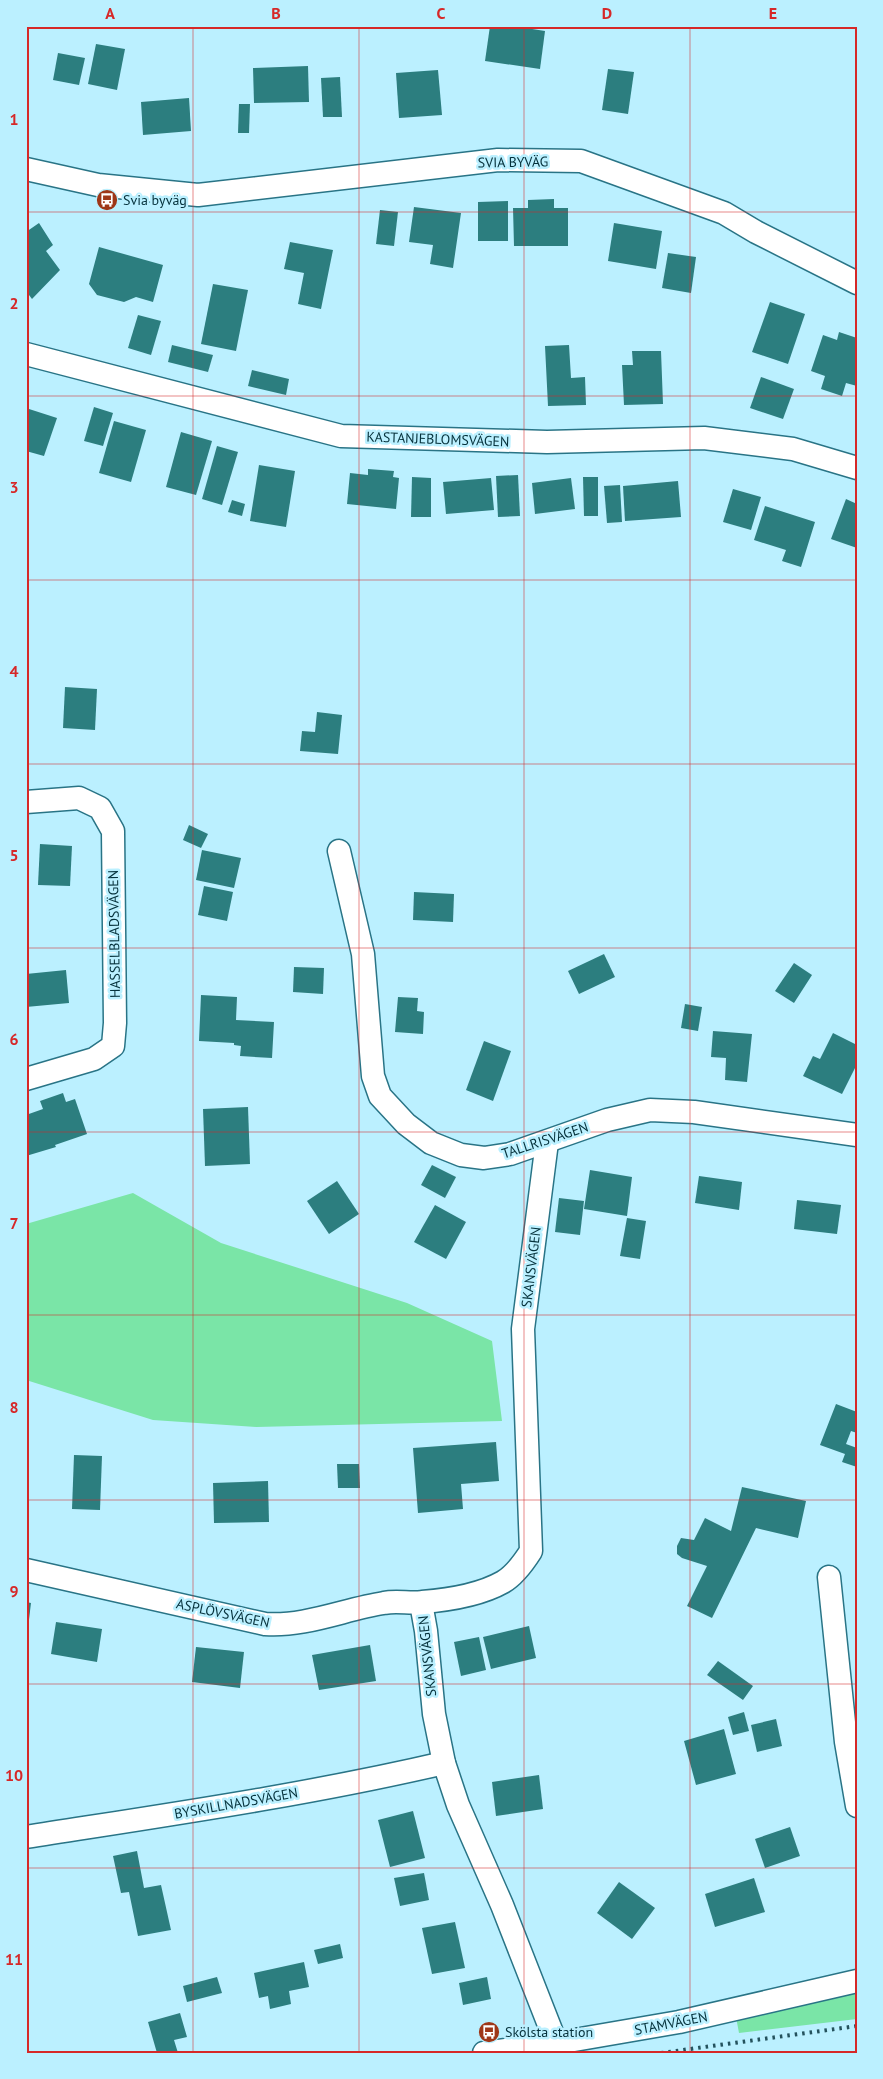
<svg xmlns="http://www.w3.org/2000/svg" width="883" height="2079" font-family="'PT Sans',sans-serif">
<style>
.green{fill:#7ae5a7}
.building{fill:#2c7e7f}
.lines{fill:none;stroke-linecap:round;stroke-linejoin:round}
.minor-casing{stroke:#297486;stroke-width:25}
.minor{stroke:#fff;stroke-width:22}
.rail{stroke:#24525d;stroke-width:4;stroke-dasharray:2.5 5;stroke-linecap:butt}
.grid{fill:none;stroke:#d62828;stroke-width:1;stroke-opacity:0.55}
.labels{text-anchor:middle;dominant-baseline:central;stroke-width:5;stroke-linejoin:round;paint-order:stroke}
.street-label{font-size:14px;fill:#05313b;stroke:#bbf0ff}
.poi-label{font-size:14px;fill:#05313b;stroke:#bbf0ff;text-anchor:start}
.neatline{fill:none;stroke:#d62828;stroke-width:2}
.grid-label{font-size:16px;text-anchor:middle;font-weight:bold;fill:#d62828}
</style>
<rect width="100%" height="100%" fill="#bbf0ff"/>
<!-- green -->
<g class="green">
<polygon points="133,1193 221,1243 407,1303 492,1341 502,1421 256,1427 153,1420 26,1380 26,1224"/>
<polygon points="857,1993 857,2019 739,2033 736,2017"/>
</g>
<!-- building -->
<g class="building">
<polygon points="490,26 513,26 545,31 540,69 485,61"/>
<polygon points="96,44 125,49 117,90 88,84"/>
<polygon points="58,53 85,58 79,85 53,80"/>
<polygon points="308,66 309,102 254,103 253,68"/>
<polygon points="608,69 634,72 628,114 602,110"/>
<polygon points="438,70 442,115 399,118 396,73"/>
<polygon points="340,77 342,117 323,117 321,78"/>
<polygon points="189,98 191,131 143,135 141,102"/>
<polygon points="239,104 250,104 249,133 238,133"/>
<polygon points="554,199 554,208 568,208 568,246 514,246 513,208 528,208 528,200"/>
<polygon points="508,201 508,241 478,241 478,202"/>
<polygon points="414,207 461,213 453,268 430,264 433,245 409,242"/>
<polygon points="380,210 398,212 394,246 376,244"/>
<polygon points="39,223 53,245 46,251 60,270 32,299 26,291 26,232"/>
<polygon points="614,223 662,231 656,269 608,261"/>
<polygon points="290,242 333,250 321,309 298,304 304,273 284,269"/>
<polygon points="99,247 163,265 153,302 136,297 124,302 97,295 89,284"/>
<polygon points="668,253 696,257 691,293 662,288"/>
<polygon points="213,284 248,290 236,351 201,344"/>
<polygon points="770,302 805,314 788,364 752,352"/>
<polygon points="138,315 161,321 151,355 128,348"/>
<polygon points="839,332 857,338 857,386 846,383 842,396 821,389 825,376 811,371 823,335 837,340"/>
<polygon points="172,345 213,355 208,372 168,362"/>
<polygon points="569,345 571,378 585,377 586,405 548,406 545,346"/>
<polygon points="632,351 661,351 663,404 624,405 622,365 633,365"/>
<polygon points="252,370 289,379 286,395 248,386"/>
<polygon points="761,377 794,389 783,419 750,408"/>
<polygon points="94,407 113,413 103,446 84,441"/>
<polygon points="29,409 57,418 44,456 26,451 26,417"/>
<polygon points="114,421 146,430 131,482 99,473"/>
<polygon points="181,432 212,441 196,495 166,487"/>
<polygon points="217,446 238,452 222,505 202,499"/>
<polygon points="259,465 295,471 286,527 250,521"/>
<polygon points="368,469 394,471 393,477 399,478 396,509 347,504 350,473 368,475"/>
<polygon points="518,475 520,516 498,517 496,476"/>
<polygon points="412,477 431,478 431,517 411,517"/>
<polygon points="583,477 598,477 598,516 584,516"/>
<polygon points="491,478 494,510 446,514 443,482"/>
<polygon points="571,478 575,509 535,514 532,483"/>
<polygon points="678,481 681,517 625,521 623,486"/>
<polygon points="620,485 622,522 607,523 604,486"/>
<polygon points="733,489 761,497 751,530 723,522"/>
<polygon points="846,499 857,504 857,548 831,539"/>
<polygon points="232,500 245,504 242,516 228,512"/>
<polygon points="765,506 815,522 801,567 782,561 786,550 754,540"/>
<polygon points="65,687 97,689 95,730 63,728"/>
<polygon points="317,712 342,715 338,754 300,751 302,731 315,732"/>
<polygon points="189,825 208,834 201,848 183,840"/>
<polygon points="40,844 72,846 70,886 38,885"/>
<polygon points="202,850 241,858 234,888 196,880"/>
<polygon points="204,886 233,892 227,921 198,915"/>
<polygon points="414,892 454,894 453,922 413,920"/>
<polygon points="604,954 615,977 579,994 568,971"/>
<polygon points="794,963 812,975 794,1003 775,991"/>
<polygon points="294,967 324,968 323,994 293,992"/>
<polygon points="66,970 69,1003 26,1007 26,974"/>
<polygon points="201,995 237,997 236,1020 274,1022 272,1058 240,1056 241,1046 234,1045 234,1043 199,1041"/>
<polygon points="398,997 418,998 417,1011 424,1012 423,1034 395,1032"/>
<polygon points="685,1004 702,1007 698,1031 681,1028"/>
<polygon points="713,1031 752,1034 747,1082 725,1080 726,1058 711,1057"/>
<polygon points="833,1033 857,1045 857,1064 842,1094 803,1076 813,1056 820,1059"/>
<polygon points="484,1041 511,1051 493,1101 466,1090"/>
<polygon points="63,1093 66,1102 75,1099 87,1134 55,1145 56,1147 26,1156 26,1115 43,1109 40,1101"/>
<polygon points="248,1107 250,1164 205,1166 203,1109"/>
<polygon points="432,1165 456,1177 445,1198 421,1185"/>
<polygon points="590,1170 632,1177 627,1216 584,1209"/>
<polygon points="699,1176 742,1182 739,1210 695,1203"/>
<polygon points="337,1181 359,1214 329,1234 307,1201"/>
<polygon points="559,1198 584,1201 580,1235 555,1232"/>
<polygon points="797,1200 841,1205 837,1234 794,1229"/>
<polygon points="435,1205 466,1222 446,1259 414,1242"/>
<polygon points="627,1218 646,1221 640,1259 620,1256"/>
<polygon points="836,1404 857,1412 857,1433 851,1431 846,1444 857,1448 857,1467 842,1462 845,1454 820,1445"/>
<polygon points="496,1442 499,1481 461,1484 463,1509 418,1513 413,1448"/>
<polygon points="74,1455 102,1456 100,1510 72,1509"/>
<polygon points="337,1464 359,1464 360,1488 338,1488"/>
<polygon points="268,1481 269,1522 214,1523 213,1483"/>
<polygon points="742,1487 806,1501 798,1538 756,1528 712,1618 687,1606 707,1566 682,1558 677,1554 677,1546 681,1538 694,1540 705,1518 731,1531"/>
<polygon points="26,1602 31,1603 27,1636 26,1636"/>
<polygon points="56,1622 102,1629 97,1662 51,1654"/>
<polygon points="529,1626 536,1658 491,1669 483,1637"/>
<polygon points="479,1637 486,1670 461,1676 454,1642"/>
<polygon points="370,1645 376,1681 319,1690 312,1655"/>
<polygon points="196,1647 244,1652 240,1688 192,1682"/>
<polygon points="718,1661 753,1686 743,1700 707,1675"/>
<polygon points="744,1712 749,1731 733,1735 728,1717"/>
<polygon points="776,1719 782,1746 757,1752 751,1725"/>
<polygon points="724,1729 736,1774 696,1785 684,1741"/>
<polygon points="539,1775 543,1809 496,1816 492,1782"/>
<polygon points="413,1811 425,1858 390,1867 378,1820"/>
<polygon points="790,1827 800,1856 765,1868 755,1839"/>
<polygon points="137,1851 144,1888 161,1885 171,1930 138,1936 129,1892 121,1893 113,1856"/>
<polygon points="424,1873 429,1900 400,1906 394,1878"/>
<polygon points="754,1878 765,1912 715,1927 705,1894"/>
<polygon points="619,1882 655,1908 632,1939 597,1913"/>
<polygon points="455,1922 465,1968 432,1974 422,1928"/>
<polygon points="340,1944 343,1958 318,1964 314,1950"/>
<polygon points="304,1962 309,1987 289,1991 291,2004 270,2009 268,1996 259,1998 254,1973"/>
<polygon points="217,1977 222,1993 187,2002 183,1986"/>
<polygon points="487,1977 491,1999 463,2005 459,1983"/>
<polygon points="180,2013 187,2037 174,2040 178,2053 157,2053 148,2022"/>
</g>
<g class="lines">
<!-- minor casing -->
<g class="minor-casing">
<g id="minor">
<polyline points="26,169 98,185 198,195 498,160 581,161 724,213 756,232 857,283"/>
<polyline points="26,354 341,436 547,442 704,438 793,449 857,468"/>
<polyline points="26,802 79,798 100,808 113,831 115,1023 113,1046 94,1059 26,1079"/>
<polyline points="339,851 363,954 373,1076 380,1096 406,1124 431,1143 461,1155 484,1158 510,1154 607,1120 650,1110 694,1112 857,1135"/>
<path d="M26,1570L265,1624C305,1627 345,1609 384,1603C397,1600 410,1604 422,1602C448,1600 480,1595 503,1582C515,1575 524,1562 531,1551L523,1329L547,1142"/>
<polyline points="829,1577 846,1742 857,1806"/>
<polyline points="421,1603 426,1631 434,1714 444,1763 458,1805 502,1905 560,2053"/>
<path d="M26,1837C166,1815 307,1795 444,1763"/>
<polyline points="484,2053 557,2043 679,2022 857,1981"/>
</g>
</g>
<!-- minor -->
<use href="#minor" class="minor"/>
<!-- rail -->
<polyline class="rail" points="661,2053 857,2026"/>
</g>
<!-- grid -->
<path class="grid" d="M193,26V2053M359,26V2053M524,26V2053M690,26V2053M26,212H857M26,396H857M26,580H857M26,764H857M26,948H857M26,1132H857M26,1315H857M26,1500H857M26,1684H857M26,1868H857"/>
<!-- icons -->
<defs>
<g id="bus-disc" transform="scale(1.125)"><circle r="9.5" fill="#9e3718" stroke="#bbf0ff"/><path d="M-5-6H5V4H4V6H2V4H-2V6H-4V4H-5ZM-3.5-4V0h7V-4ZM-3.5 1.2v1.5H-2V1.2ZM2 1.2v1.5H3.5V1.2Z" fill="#fff"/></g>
</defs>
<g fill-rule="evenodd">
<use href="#bus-disc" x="107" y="200"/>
<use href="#bus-disc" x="489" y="2032"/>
</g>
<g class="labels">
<!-- street labels -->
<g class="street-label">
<text transform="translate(513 162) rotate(-1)">SVIA BYVÄG</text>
<text transform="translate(438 439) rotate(2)">KASTANJEBLOMSVÄGEN</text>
<text transform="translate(114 934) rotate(-91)">HASSELBLADSVÄGEN</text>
<text transform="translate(545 1140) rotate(-18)">TALLRISVÄGEN</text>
<text transform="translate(531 1267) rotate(-83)">SKANSVÄGEN</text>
<text transform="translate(223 1613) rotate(12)">ASPLÖVSVÄGEN</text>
<text transform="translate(427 1656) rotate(-96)">SKANSVÄGEN</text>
<text transform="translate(236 1803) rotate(-10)">BYSKILLNADSVÄGEN</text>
<text transform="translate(671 2023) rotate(-11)">STAMVÄGEN</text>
</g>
<!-- poi labels -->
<g class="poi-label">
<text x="123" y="200">Svia byväg</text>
<text x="505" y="2032">Skölsta station</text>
</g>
</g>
<!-- border -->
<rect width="883" height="2079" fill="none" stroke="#bbf0ff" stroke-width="55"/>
<rect x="28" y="28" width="828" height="2024" class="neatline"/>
<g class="grid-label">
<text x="110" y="19">A</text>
<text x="276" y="19">B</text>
<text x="441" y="19">C</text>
<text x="607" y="19">D</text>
<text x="773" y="19">E</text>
<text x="14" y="125">1</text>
<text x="14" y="309">2</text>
<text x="14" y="493">3</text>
<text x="14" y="677">4</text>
<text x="14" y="861">5</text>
<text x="14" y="1045">6</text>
<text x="14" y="1229">7</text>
<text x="14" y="1413">8</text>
<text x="14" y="1597">9</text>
<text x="14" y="1781">10</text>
<text x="14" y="1965">11</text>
</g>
</svg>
